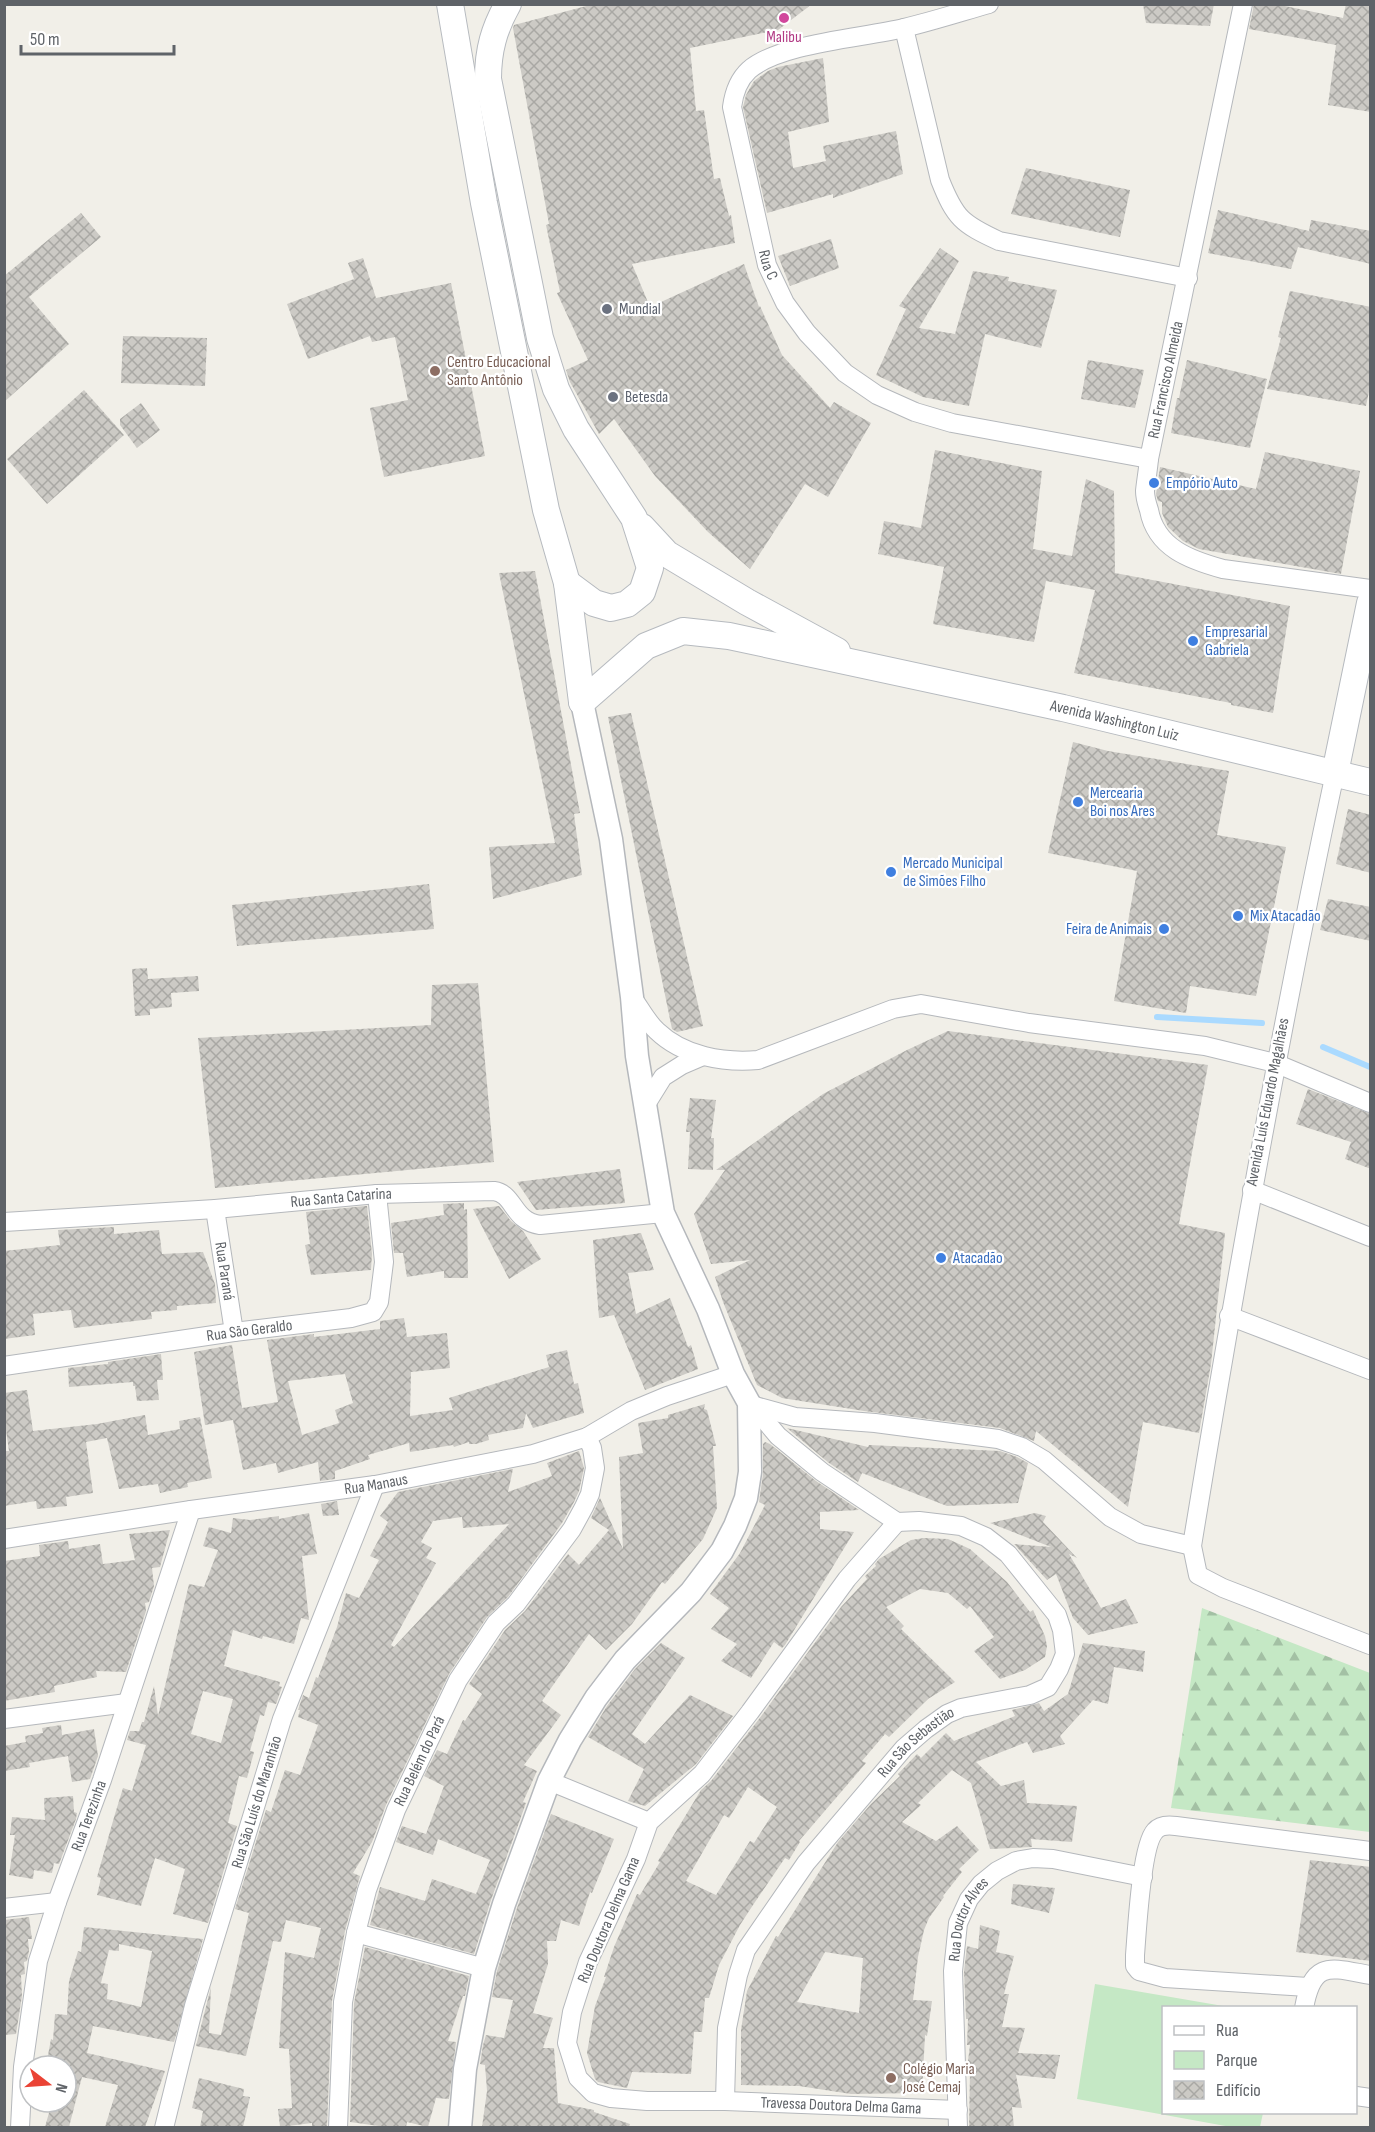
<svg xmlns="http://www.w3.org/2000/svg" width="1375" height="2132" font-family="'Sofia Sans Condensed',sans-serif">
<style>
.forest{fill:url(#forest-firs)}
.park{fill:#c5e8c5}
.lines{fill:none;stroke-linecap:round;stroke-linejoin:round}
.stream{stroke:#aadaff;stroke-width:6}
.building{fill:url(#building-cross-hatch);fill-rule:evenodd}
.minor-casing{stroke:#b5b8bc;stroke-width:20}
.tertiary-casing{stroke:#b5b8bc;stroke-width:25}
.secondary-casing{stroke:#b6babf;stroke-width:28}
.minor{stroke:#fff;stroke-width:18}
.tertiary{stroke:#fff;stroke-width:22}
.secondary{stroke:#fff;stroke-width:26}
.hotel-dot{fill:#d1479c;stroke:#fff;stroke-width:2}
.worship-dot{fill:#6b7280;stroke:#fff;stroke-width:2}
.education-dot{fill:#8d6e63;stroke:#fff;stroke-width:2}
.shop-dot{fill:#3f7fe0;stroke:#fff;stroke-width:2}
.labels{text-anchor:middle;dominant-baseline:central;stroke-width:4.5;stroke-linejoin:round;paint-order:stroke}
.hotel-label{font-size:16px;fill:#b23c85;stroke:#fff}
.street-label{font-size:16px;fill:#5f6368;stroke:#fff}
.worship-label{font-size:16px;fill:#5b616d;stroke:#fff;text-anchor:start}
.education-label{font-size:16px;fill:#785e54;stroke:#fff;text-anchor:start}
.shop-label{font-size:16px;fill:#366cbe;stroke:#fff;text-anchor:start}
</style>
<defs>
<pattern id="forest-firs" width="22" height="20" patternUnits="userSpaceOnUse" patternTransform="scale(1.5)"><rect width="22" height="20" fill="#c5e8c5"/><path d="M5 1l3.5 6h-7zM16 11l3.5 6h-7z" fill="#a3c0a4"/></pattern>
<pattern id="building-cross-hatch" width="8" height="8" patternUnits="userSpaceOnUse" patternTransform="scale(1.5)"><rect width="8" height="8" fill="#cccac5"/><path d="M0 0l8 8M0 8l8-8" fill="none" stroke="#a9a8a4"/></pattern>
</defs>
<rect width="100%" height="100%" fill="#f1efe8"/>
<!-- forest -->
<polygon class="forest" points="1202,1608 1370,1673 1370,1832 1171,1808"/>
<!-- park -->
<polygon class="park" points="1095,1984 1229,2007 1164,2008 1164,2112 1263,2113 1260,2127 1231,2127 1077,2099"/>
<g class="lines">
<!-- stream -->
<g class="stream">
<polyline points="1157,1017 1262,1023"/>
<polyline points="1323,1047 1370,1067"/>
</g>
</g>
<!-- building -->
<g class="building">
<polygon points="594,4 812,4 778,30 690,48 696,111 704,110 714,179 720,178 729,216 731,215 735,243 632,264 650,307 744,264 759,307 760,306 782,355 830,408 834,402 871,423 828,497 805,484 750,569 708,532 655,476 614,419 599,434 570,382 566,370 588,360 557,293 560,292 546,225 549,224 513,28 514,25"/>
<polygon points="1143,4 1214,4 1210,26 1146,23"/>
<polygon points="1254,4 1275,4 1343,18 1346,4 1371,4 1371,112 1328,105 1336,45 1249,29"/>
<polygon points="823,58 829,122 788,132 793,168 826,161 823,146 896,131 903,174 833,198 833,194 767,213 743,107 746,95 754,81 768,71 778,67"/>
<polygon points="1026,168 1130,190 1120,237 1011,214"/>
<polygon points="1218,210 1309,231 1311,220 1371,231 1371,264 1298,247 1291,269 1208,253"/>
<polygon points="81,213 101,237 29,297 69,344 4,402 4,276"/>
<polygon points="831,239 839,268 790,286 778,256"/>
<polygon points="940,248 959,261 919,328 955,334 973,271 1009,277 1008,281 1057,290 1041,348 985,334 969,406 923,397 876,375 906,309 899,306"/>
<polygon points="363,258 376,298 451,283 485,456 384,477 370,408 408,400 395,337 372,342 370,336 308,359 287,304 354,279 348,263"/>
<polygon points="1290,291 1371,307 1371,382 1366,406 1267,389 1281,338 1278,337"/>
<polygon points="123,336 207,338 205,386 121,383"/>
<polygon points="1088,360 1144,370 1135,408 1081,399"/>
<polygon points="1187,360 1267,379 1250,448 1171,433 1177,398 1179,398"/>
<polygon points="84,390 124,435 47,504 7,459"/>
<polygon points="141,403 160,430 137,448 120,425 120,419"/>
<polygon points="935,450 1042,471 1033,549 1072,556 1086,479 1114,491 1115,573 1290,606 1273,713 1231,705 1231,703 1074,673 1095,590 1046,581 1034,642 933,624 944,567 878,554 884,521 921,528"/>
<polygon points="1265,452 1360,471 1341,574 1199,549 1183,541 1168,527 1162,513 1162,502 1158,501 1156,494 1160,467 1256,489"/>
<polygon points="535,571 580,813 574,814 582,875 493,899 489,847 555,843 499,573"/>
<polygon points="631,713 703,1026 677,1032 672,1029 608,717"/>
<polygon points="1073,742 1108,751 1229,771 1217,835 1286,847 1256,996 1190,986 1186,1013 1114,1001 1137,871 1048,853"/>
<polygon points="1348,809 1371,815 1371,873 1336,864"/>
<polygon points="429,884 434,929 237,946 232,905"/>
<polygon points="1328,899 1371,907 1371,941 1320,930"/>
<polygon points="147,968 148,979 198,976 199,991 171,993 172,1007 150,1009 150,1015 135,1016 132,969"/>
<polygon points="478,983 494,1162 215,1188 198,1038 431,1025 432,985"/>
<polygon points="948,1031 1208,1065 1179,1224 1225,1233 1211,1364 1199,1433 1143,1422 1128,1507 1036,1431 1034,1441 1000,1428 864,1411 782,1398 757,1385 723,1302 715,1277 750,1260 711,1264 694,1214 725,1170 716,1170 823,1094 907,1050"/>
<polygon points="1308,1089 1371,1114 1371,1169 1345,1159 1351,1142 1296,1124"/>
<polygon points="690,1098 716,1100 711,1138 714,1138 713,1170 688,1169 690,1132 686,1132"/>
<polygon points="620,1169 625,1203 536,1210 517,1182"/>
<polygon points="464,1203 464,1210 467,1209 468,1278 444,1278 444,1271 407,1277 403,1253 394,1253 391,1223 444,1215 443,1204"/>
<polygon points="365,1206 367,1206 372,1254 371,1270 311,1275 305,1245 310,1244 306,1212"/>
<polygon points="499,1206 511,1221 523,1231 541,1259 509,1279 473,1209"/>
<polygon points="114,1227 114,1234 159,1230 162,1254 203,1252 215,1284 216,1303 177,1306 177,1310 151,1312 152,1319 74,1328 71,1310 33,1314 35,1335 4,1339 4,1251 60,1245 58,1230"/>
<polygon points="641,1233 654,1270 628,1273 636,1314 670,1298 688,1347 691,1345 698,1369 645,1390 614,1315 599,1318 593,1240"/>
<path d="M404,1318L407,1337L447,1333L450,1368L411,1372L410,1416L453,1410L449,1398L549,1367L546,1355L567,1350L574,1384L578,1383L584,1413L533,1428L526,1413L523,1428L488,1435L489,1440L476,1444H469V1442L454,1447L453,1445L410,1452L409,1443L368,1455L370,1459L335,1471V1479L320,1481L318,1462L278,1473L276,1463L243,1470L233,1420L205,1425L194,1352L232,1345L242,1408L278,1402L267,1340L314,1334V1337L380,1329V1321ZM345,1374L353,1403L335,1410L339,1423L302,1435L288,1381Z"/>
<polygon points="161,1354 163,1380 157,1380 159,1400 137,1401 135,1386 133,1386 133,1382 69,1387 68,1368 108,1364 108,1362"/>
<polygon points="27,1390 33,1431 97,1424 145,1415 148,1435 180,1429 179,1421 200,1417 212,1478 187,1483 188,1487 160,1493 158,1484 119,1489 107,1438 86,1442 93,1493 66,1497 67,1506 37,1509 36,1501 4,1506 4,1451 9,1451 4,1417 4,1393"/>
<polygon points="705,1404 704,1409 707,1410 716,1446 713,1446 717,1508 703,1539 665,1584 662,1582 632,1624 606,1650 589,1634 542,1701 561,1715 524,1765 537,1771 523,1802 526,1803 491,1900 474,1954 370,1925 380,1887 425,1901 432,1879 476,1894 490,1860 438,1839 433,1855 396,1842 402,1826 426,1834 444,1786 424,1776 437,1750 447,1754 463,1720 465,1721 482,1694 469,1684 505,1630 525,1611 568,1554 579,1565 609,1530 591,1518 600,1498 623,1549 619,1457 643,1453 638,1423 668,1418 668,1415"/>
<polygon points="787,1428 868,1447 869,1445 1000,1451 1017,1457 1028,1463 1018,1503 947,1506 862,1473 858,1482 829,1463"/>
<polygon points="765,1442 770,1444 816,1481 859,1510 820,1512 820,1529 854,1532 785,1645 782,1648 774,1642 751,1678 721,1661 737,1644 711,1629 729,1608 710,1594 740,1553 765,1505 759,1502 763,1474 763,1444"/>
<path d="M579,1451L584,1468L579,1491L574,1502L562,1523L508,1597L487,1617L449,1674L386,1805L372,1842L353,1873L360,1876L345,1931L332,2001L327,2127H312V2123L280,2127L278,2109L292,2108L289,2049L279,2048L285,1952L314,1958L321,1928L286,1920L281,1942L273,1941L246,2056L196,2046L211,1987L209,2033L221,2035L249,1913L235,1909L266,1810L271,1812L285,1770L300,1775L318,1725L298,1717L300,1710H298L303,1695L309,1698L316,1677L318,1678L337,1627L346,1593L359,1598L379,1560L370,1556L388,1522L380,1516L398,1492L513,1469L508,1492L552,1476L547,1463ZM462,1517L463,1528L509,1524L394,1647L391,1645L436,1563L426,1558L432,1548L421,1542L433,1521Z"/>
<polygon points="337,1501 339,1515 323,1516 321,1504"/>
<path d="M309,1513L317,1554L302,1556L309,1620L301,1618L294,1644L263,1636L262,1639L233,1630L224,1666L280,1682L279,1686L282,1687L276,1704L268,1702L264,1716L260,1715L250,1751L254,1752L247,1778L239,1776L228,1823L237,1826L208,1923L173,1914L185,1869L155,1858L141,1906L97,1895L101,1878L97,1877L115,1814L123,1788L132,1791L146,1745L127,1740L130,1731H139L142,1722H144L154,1686L158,1716L189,1584L204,1587L218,1550L203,1546L209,1527L231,1533L233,1518L250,1520L279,1516V1519ZM203,1691L233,1699L221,1743L191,1734Z"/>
<polygon points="1035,1513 1046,1516 1043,1522 1077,1558 1069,1554 1101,1608 1126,1599 1138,1623 1088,1635 1073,1618 1056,1574 1047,1580 1014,1544 1051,1547 990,1523"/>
<polygon points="170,1530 160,1567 152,1568 154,1586 149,1602 145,1603 146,1611 126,1672 96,1671 97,1677 54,1686 55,1692 4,1701 4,1561 40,1556 39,1545 68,1541 69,1549 100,1544 103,1564 135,1560 129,1534"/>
<path d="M924,1538L948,1539L970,1549L1007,1582L1030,1612L1033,1610L1045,1636L1047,1646L1045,1657L1025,1670L1000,1679L974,1651L994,1637L970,1606L967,1609L948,1593L920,1589L886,1607L904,1626L901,1629L955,1682L928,1699L889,1737L885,1734L862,1761L866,1763L799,1841L800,1842L789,1860L785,1858L753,1905L740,1925L719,1965L709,1998H705L702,2032H694L691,2074L632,2072L627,2088L598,2082L595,2079L587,2053L595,2006L606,1977H604L614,1947L637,1894L640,1895L660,1862L658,1861L701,1790L711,1781L759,1719L841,1607L867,1579L865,1576L876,1566L875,1564L879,1559L911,1540ZM748,1787L777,1807L754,1843L750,1841L716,1895L686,1881L724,1815L729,1818Z"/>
<polygon points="661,1643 685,1658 632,1734 645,1744 690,1695 733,1716 696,1764 645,1806 628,1801 644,1769 588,1737 607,1706 635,1669"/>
<path d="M1083,1643L1145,1651L1143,1672L1114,1667L1108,1704L1093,1700L1060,1736L1065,1744L1033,1753L1027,1742L976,1762L1001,1786L1024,1780L1027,1803L1077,1806L1072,1842L1031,1839L1032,1847L990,1849L971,1783L952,1770L918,1803L921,1805L902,1822L936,1841L957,1826L979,1850L959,1869L962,1872L943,1896L944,1897L929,1918L924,1930L918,1957L913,2000L932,2001L927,2036L925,2035L922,2093L851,2094L799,2086L741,2085V2030L747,1991L776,1936L778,1937L838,1842L871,1804L900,1776L898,1774L917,1754L921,1758L946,1733L954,1741L1015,1716L1012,1710L1039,1703L1044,1711L1068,1694ZM825,1952L863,1958L859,2013L797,2002Z"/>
<polygon points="61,1725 62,1735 94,1729 98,1756 90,1779 72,1782 68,1756 29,1763 30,1767 4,1771 4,1746 26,1742 25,1736 43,1733 42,1728"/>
<polygon points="73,1796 74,1812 77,1813 76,1819 59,1864 54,1863 52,1873 34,1870 33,1879 9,1875 15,1835 10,1835 12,1817 45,1820 44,1798"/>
<polygon points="551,1814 614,1839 592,1893 590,1892 579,1926 561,1920 556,1941 547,1941 548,1964 533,2013 553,2018 543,2048 554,2048 558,2103 594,2110 594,2112 630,2124 629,2127 482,2127 487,2091 485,2065 480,2064 483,2045 486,2035 504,2038 513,2000 492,1997 497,1971 517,1908"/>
<polygon points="1310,1860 1371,1867 1371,1961 1296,1952"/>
<polygon points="1013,1884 1055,1888 1049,1913 1011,1904"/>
<polygon points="29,1917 32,1939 28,1939 29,1951 27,1961 24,1962 25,1974 21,1975 22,1996 16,2034 4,2035 4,1920"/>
<polygon points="980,1925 1000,1931 996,1952 1014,1956 1004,1994 1009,1994 1002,2027 1025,2028 1018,2053 1060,2055 1055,2079 1016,2075 1022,2108 1012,2107 1014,2127 969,2127 970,2071 967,2069 970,2045 967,2045 968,2019 966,2019 964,1971 967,1946 978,1949"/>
<path d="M84,1927L203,1939L174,2042L93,2026L87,2053L165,2071L145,2127H105L118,2085L82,2077L69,2127H45L52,2102H66V2066H46L51,2039L53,2040L55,2014L67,2015L69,1981L78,1951L81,1952ZM119,1944L152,1951L141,2007L107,1999L108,1984L101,1983L109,1950L119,1951Z"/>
<polygon points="365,1947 469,1976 465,1996 463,1996 448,2041 456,2042 449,2099 436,2098 428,2127 407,2122 406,2127 386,2127 350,2122 354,2003"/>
<polygon points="199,2078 244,2089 243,2096 250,2097 243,2127 200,2127 203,2111 192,2108"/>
</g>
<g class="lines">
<!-- minor casing -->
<g class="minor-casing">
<g id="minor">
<path id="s1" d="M989,4C961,12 933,21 904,28C863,38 780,43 749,70C738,80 734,92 732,107L767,265L785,303L807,333L845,373L877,395L915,412L952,423L1149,459"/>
<path d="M1243,4L1149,459C1148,470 1146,481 1145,491C1145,497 1147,504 1149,510C1156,548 1190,560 1223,569L1370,589"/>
<path d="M904,28L940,180C955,218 962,224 999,241L1188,278"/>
<path d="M1335,773C1280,1030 1234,1288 1192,1546L1198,1575L1223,1588L1370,1645"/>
<path d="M632,997C640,1008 647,1022 657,1031C683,1056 723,1063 758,1060L893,1009L921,1004L1029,1023L1205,1046L1275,1063L1370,1103"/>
<polyline points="645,1106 663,1077 682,1065 703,1056"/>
<polyline points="1252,1190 1370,1237"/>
<path id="s2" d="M215,1209L234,1332"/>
<path id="s3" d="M4,1222L215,1209L377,1194L494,1191C515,1194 512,1221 540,1225L663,1213"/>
<polyline points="1229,1316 1370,1370"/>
<path id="s4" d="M4,1366L234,1332L351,1318L373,1312L379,1302L384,1262L377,1194"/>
<polyline points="752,1405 778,1436 822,1472 897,1522"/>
<polyline points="755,1406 795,1417 875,1423 998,1439 1022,1447 1044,1460 1110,1517 1141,1534 1192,1546"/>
<path id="s5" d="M897,1522L847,1579L750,1712L702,1774L649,1822L636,1859L588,1962L572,2012L567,2043L578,2078L593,2093L611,2098L647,2101H725L958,2110"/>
<path id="s6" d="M4,1539L191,1510L375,1485L533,1454L587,1437L631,1411L667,1396L733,1374"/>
<polyline points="4,1719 127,1703"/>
<polyline points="549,1781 649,1822"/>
<polyline points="4,1908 57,1902"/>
<polyline points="356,1933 484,1968"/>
<path d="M1308,1987L1165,1978L1139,1971L1135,1966V1955C1137,1932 1141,1846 1155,1831C1160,1825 1169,1825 1176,1826L1370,1851"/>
<path d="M1304,2008C1313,1959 1331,1968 1370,1975"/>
<polyline points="1356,2096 1370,2098"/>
<path id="s7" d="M725,2101L727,2028L738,1975L746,1950L806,1863L904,1748L926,1729L947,1714L961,1708L1030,1695L1048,1687L1059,1669L1065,1654L1062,1630L1057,1615L1008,1554L986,1537L961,1526L919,1521L897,1522"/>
<path id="s8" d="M20,2128L23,2067L38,1961L57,1902L102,1780L191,1510"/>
<path id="s9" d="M164,2128L194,2006L282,1719L375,1485"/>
<path id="s10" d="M338,2128L343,2002L356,1933L367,1890L396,1810L458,1680L496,1623L516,1604L572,1529L584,1507L590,1494L595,1468L592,1448L587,1437"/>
<path id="s11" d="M958,2128L953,1971L958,1923L969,1899L981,1884L997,1871L1016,1861L1033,1858L1053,1859L1143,1877"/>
</g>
</g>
<!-- tertiary casing -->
<g class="tertiary-casing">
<polyline id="tertiary" points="460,2128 465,2069 484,1968 504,1904 549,1781 570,1740 596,1698 625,1660 691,1592 722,1551 735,1526 746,1498 750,1472 749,1403 733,1374 708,1309 663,1213 637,1056 632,997 611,839 582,702"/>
</g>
<!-- secondary casing -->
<g class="secondary-casing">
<g id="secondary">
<polyline points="450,4 484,203 546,510 567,583 582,702"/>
<path d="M508,4C494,29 488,50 488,79L540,338L556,389L576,429L634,518L650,568L642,592L627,604L611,608L594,603L567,583"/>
<polyline points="642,527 667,554 747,602 837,651"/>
<path id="s12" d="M582,702L646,646L683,631L729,636L1063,708L1370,782"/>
<polyline points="1335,773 1370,603"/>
</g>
</g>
<!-- minor -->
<use href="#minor" class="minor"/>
<!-- tertiary -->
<use href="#tertiary" class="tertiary"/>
<!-- secondary -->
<use href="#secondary" class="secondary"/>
</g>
<!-- markers -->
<circle class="hotel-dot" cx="784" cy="18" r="6"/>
<g class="worship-dot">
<circle cx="607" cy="309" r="6"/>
<circle cx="613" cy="397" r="6"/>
</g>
<g class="education-dot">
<circle cx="435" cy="371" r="6"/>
<circle cx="891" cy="2078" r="6"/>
</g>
<g class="shop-dot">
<circle cx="1154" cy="483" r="6"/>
<circle cx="1193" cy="641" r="6"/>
<circle cx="1078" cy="802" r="6"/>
<circle cx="891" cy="872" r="6"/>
<circle cx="1238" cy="916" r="6"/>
<circle cx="1164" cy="929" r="6"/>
<circle cx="941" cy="1258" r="6"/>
</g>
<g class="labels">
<!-- hotel labels -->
<g class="hotel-label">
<text x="784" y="37">Malibu</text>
</g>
<!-- street labels -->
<g class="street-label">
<text stroke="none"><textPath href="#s1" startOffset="454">Rua C</textPath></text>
<text transform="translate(1166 380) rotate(-78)">Rua Francisco Almeida</text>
<text stroke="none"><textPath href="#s12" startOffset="566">Avenida Washington Luiz</textPath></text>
<text transform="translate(1268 1102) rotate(-79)">Avenida Luís Eduardo Magalhães</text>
<text stroke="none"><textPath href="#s3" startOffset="338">Rua Santa Catarina</textPath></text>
<text stroke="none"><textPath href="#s2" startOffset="63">Rua Paraná</textPath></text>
<text stroke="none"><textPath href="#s4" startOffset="248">Rua São Geraldo</textPath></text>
<text stroke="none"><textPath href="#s6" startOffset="376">Rua Manaus</textPath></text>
<text stroke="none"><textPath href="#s7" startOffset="423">Rua São Sebastião</textPath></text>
<text stroke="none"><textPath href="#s10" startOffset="380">Rua Belém do Pará</textPath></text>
<text stroke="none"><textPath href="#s9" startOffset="339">Rua São Luís do Maranhão</textPath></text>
<text stroke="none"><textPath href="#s8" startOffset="322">Rua Terezinha</textPath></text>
<text transform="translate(609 1920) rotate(-67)">Rua Doutora Delma Gama</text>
<text stroke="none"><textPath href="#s11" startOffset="212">Rua Doutor Alves</textPath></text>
<text stroke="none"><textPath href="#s5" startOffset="934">Travessa Doutora Delma Gama</textPath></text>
</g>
<!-- worship labels -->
<g class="worship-label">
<text x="619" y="309">Mundial</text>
<text x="625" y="397">Betesda</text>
</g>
<!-- education labels -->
<g class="education-label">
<text x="447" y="362">Centro Educacional<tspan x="447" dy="18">Santo Antônio</tspan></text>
<text x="903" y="2069">Colégio Maria<tspan x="903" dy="18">José Cemaj</tspan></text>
</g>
<!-- shop labels -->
<g class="shop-label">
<text x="1166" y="483">Empório Auto</text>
<text x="1205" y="632">Empresarial<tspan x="1205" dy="18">Gabriela</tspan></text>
<text x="1090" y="793">Mercearia<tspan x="1090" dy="18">Boi nos Ares</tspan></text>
<text x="903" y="863">Mercado Municipal<tspan x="903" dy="18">de Simões Filho</tspan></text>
<text x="1250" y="916">Mix Atacadão</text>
<text x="1152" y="929" text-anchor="end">Feira de Animais</text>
<text x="953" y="1258">Atacadão</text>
</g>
</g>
<!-- border -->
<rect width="1375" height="2132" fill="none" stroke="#5f6368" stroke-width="12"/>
<!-- legend -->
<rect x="1162" y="2006" width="195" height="108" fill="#ffffff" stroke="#bfc1c3" stroke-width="1.5"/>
<rect x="1174" y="2026" width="30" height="9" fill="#ffffff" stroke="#bfc1c3" stroke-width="1.5"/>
<text x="1216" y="2036" font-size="18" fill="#5f6368">Rua</text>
<rect x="1174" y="2051" width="30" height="18" fill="#c5e8c5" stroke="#bfc1c3" stroke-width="1.5"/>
<text x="1216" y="2066" font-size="18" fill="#5f6368">Parque</text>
<rect x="1174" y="2081" width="30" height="18" fill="url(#building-cross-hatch)" stroke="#bfc1c3" stroke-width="1.5"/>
<text x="1216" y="2096" font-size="18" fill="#5f6368">Edifício</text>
<!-- north arrow -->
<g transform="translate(48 2084) rotate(107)"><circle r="28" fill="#ffffff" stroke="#bfc1c3" stroke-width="1.5"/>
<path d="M0-4.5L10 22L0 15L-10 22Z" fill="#ea4335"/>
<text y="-9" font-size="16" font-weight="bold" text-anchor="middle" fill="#5f6368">N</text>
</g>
<!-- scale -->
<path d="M21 45v9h153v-9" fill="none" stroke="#5f6368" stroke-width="3"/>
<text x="30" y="45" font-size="18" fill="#5f6368" stroke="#ffffff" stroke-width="4.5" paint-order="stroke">50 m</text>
</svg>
